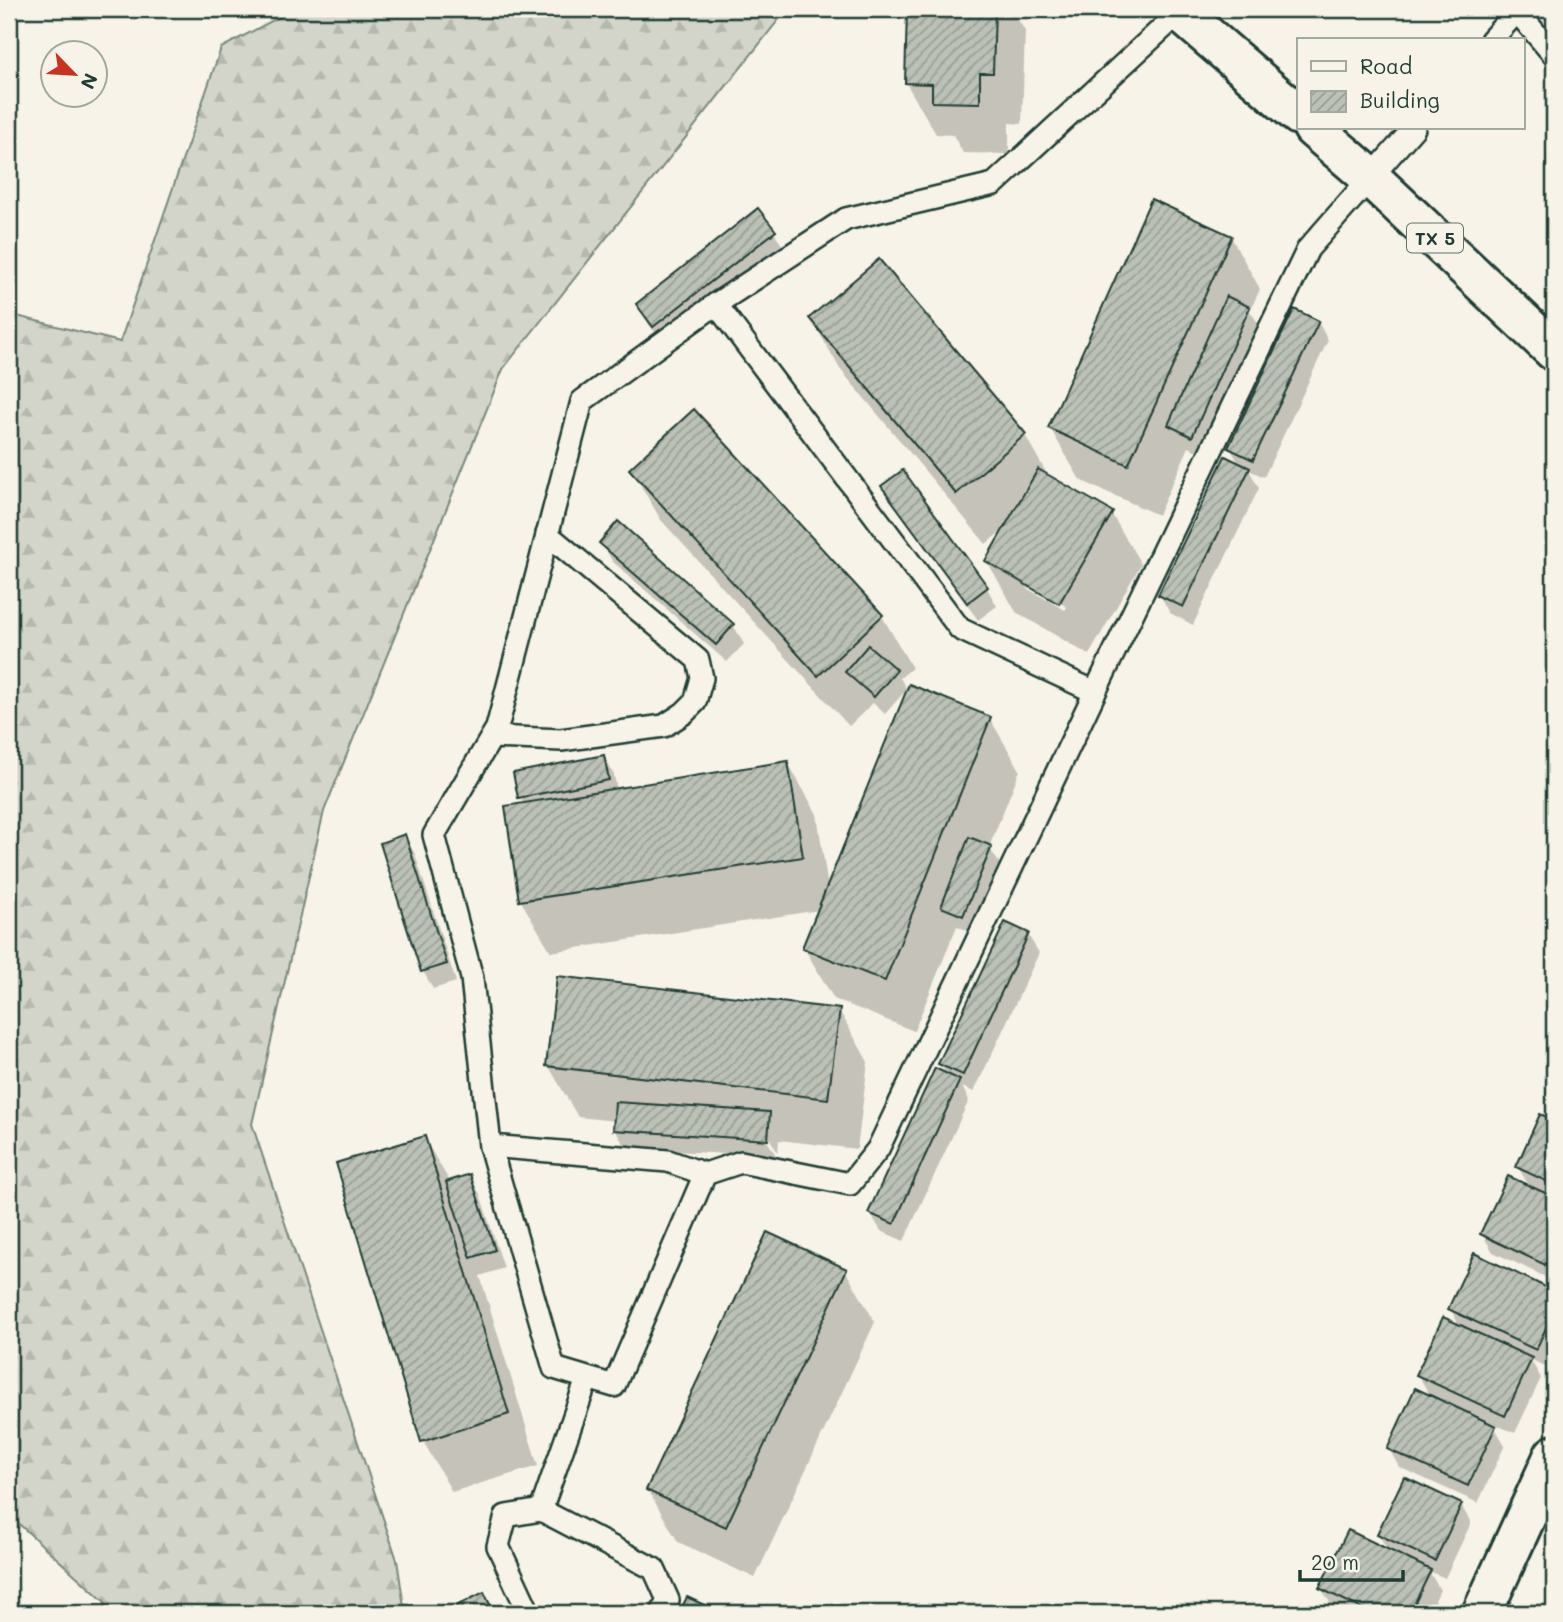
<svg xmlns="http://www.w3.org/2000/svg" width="1563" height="1622" font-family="Mali,sans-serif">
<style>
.forest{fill:url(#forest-firs);stroke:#79897f;stroke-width:2}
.shadow{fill:#0003;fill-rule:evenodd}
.building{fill:url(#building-hatch);stroke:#1f3d34;stroke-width:2}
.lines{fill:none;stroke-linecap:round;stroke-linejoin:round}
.lane-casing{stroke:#1f3d34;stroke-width:26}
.street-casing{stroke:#1f3d34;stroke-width:44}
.primary-casing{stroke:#1f3d34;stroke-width:44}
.lane{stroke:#f7f3e8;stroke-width:21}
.street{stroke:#f7f3e8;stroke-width:38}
.primary{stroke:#f7f3e8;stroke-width:38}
.labels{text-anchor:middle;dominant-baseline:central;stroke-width:5;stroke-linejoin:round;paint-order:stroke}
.shield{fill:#f7f3e8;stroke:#60746a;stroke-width:2}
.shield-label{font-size:18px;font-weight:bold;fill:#1f3d34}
</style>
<defs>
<pattern id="forest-firs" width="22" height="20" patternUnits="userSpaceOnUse" patternTransform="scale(1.75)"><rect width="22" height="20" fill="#d3d5ca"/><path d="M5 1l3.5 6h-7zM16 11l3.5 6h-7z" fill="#b5b8ae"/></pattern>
<pattern id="building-hatch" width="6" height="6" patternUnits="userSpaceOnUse" patternTransform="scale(1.75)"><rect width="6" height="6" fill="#bbc1b6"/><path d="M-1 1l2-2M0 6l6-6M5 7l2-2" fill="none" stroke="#979e95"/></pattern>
</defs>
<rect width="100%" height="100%" fill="#f7f3e8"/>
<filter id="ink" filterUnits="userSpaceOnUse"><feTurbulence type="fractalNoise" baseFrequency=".0143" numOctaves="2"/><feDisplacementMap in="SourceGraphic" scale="14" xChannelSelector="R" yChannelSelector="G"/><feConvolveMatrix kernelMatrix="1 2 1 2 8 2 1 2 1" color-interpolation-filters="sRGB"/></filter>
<g filter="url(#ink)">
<!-- forest -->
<polygon class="forest" points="294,9 787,9 503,369 324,811 252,1124 397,1560 405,1613 106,1613 105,1602 9,1515 9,314 120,342 221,48"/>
<!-- shadow -->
<g class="shadow">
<polygon points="908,9 1012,9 1025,31 1022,124 1009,123 1009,154 963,153 953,135 936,134 906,83"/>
<polygon points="774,232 785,250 664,344 648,323 638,305"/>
<polygon points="1231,237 1260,289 1250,311 1260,326 1203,454 1189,447 1158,515 1080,480 1050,428"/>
<path d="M878,261L1025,435L1048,476L1111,513L1141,564L1089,655L1016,612L987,561L1005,528L986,544L840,369L811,318ZM1028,584L1067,607L1065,610L1028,589Z"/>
<polygon points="1318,322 1328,340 1264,477 1249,470 1259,488 1193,625 1170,613 1160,595 1240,465 1230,448"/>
<polygon points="694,411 882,616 912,668 900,678 907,689 885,714 873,703 849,726 661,520 631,469"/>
<polygon points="883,486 987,588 997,606 978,620 894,504"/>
<polygon points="618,524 733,625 744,644 727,662 612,561 602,543"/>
<polygon points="990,719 1020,770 989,847 1001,866 973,933 957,926 914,1031 834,999 804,948 819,910 551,952 521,901 507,807 524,804 519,797 604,757 614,775 617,790 788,763 817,814 828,888"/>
<polygon points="405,836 415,854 456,982 433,989 423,971"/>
<polygon points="1006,924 1028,935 1039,953 974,1092 962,1087 969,1100 904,1241 881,1231 870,1213 947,1076 940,1063"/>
<polygon points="839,1010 868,1062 857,1149 779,1140 778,1153 770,1139 766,1139 777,1157 626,1148 615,1130 616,1121 578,1117 548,1065"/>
<polygon points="1541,1116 1554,1122 1554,1281 1493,1252 1482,1234 1530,1188 1518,1167"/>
<polygon points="424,1138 450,1182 469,1176 480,1194 504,1268 480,1276 538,1466 452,1492 423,1441"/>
<polygon points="1474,1256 1554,1293 1554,1349 1546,1367 1530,1359 1541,1378 1515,1433 1492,1423 1505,1445 1478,1503 1399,1467 1389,1449 1431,1397 1418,1375 1460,1327 1450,1308"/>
<polygon points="845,1270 875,1322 755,1578 678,1542 648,1490"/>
<polygon points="1461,1505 1471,1523 1445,1578 1429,1571 1440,1590 1429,1613 1347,1613 1332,1606 1321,1588 1389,1552 1378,1534"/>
</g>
<!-- building -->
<g class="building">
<polygon points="907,9 995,9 993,73 980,73 980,103 932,102 932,84 905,83"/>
<polygon points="1151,199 1232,236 1128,465 1048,428"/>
<polygon points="758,208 776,231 653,327 636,304"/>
<polygon points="879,259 1026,434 956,494 809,318"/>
<polygon points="1226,296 1250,307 1192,437 1168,425"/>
<polygon points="1294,309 1319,321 1253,460 1228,448"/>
<polygon points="694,409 883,615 818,676 629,469"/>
<polygon points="1225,456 1250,468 1183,607 1158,595"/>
<polygon points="1038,469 1113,512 1059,604 985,561"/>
<polygon points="903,470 988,587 967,603 881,486"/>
<polygon points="618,521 734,624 716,645 599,543"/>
<polygon points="868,645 897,670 874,697 845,672"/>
<polygon points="909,684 991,717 885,981 802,948"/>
<polygon points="604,755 609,780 518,798 513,773"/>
<polygon points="788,761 803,857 519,901 505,806"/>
<polygon points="405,834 447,964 421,972 380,843"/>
<polygon points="969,837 992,846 963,916 941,907"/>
<polygon points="1005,922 1029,933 963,1075 938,1064"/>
<polygon points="557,976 840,1009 828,1099 546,1066"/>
<polygon points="935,1068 960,1080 894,1224 868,1213"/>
<polygon points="1554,1077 1554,1096 1547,1093"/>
<polygon points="615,1102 770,1112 768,1140 613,1130"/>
<polygon points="1540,1114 1554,1120 1554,1185 1516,1167"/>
<polygon points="425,1136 509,1414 421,1442 336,1163"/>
<polygon points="470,1174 495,1250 471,1258 446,1182"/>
<polygon points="1508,1176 1554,1197 1554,1269 1480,1234"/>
<polygon points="767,1232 847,1269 726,1527 646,1490"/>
<polygon points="1474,1253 1554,1291 1554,1310 1536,1350 1448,1309"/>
<polygon points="1443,1317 1532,1358 1505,1416 1416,1375"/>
<polygon points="1415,1388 1496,1426 1468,1486 1387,1449"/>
<polygon points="1404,1477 1462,1504 1435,1561 1377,1534"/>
<polygon points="1348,1530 1431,1570 1410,1613 1371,1613 1319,1588"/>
<polygon points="484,1592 494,1613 459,1613 456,1606"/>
<polygon points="687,1597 713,1609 711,1613 679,1613"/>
</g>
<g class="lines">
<!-- lane casing -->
<g class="lane-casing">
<g id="lane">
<polyline points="1515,9 1554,55"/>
<polyline points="1180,12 994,184 846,219 716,304 582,401 497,728 434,835 472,978 490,1146 554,1368 614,1386 705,1174 741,1162 850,1184 878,1149 1095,692 1308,249 1414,128"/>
<polyline points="1491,40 1519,9"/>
<polyline points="716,304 960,629 1095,692"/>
<polyline points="492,737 561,740 664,726 684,713 695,702 702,678 698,660 547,534"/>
<polyline points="490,1146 668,1161 705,1174"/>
<polyline points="541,1510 587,1379"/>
<polyline points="529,1613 498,1546 506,1516 541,1510 654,1569 668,1600 662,1613"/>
</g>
</g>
<!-- street casing -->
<g class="street-casing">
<polyline id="street" points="1482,1613 1554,1455"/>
</g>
<!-- primary casing -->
<g class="primary-casing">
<g id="primary">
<polyline points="1176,9 1299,115"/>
<polyline points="1313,128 1371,178 1554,351"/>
</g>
</g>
<!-- lane -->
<use href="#lane" class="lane"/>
<!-- street -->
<use href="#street" class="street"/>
<!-- primary -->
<use href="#primary" class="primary"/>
</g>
</g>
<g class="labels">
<!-- shield labels -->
<rect class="shield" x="1407" y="223.5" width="56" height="29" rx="5"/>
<g class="shield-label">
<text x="1435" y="238">TX 5</text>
</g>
</g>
<!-- margin -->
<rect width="1563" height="1622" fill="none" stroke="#f7f3e8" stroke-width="35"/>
<rect x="18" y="18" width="1528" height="1587" fill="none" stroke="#1f3d34" stroke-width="2.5" filter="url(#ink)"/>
<!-- legend -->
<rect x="1297" y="38" width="228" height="91" fill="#f7f3e8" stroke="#a1aaa0" stroke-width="2"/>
<rect x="1311" y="61" width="35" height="10" fill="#f7f3e8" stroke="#a1aaa0" stroke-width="2"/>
<text x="1360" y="74" font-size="21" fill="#1f3d34">Road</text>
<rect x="1311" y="91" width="35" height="21" fill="url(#building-hatch)" stroke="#a1aaa0" stroke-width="2"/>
<text x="1360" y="108" font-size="21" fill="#1f3d34">Building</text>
<!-- north arrow -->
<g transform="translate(74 74) rotate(115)"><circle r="33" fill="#f7f3e8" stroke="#a1aaa0" stroke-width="2"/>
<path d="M0-5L12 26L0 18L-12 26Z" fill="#c8321e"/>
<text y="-10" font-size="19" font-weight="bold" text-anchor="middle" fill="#1f3d34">N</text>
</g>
<!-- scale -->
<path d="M1300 1570v10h103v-10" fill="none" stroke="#1f3d34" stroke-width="3.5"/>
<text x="1311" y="1570" font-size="21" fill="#1f3d34" stroke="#f7f3e8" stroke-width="5" paint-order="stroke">20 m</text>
</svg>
